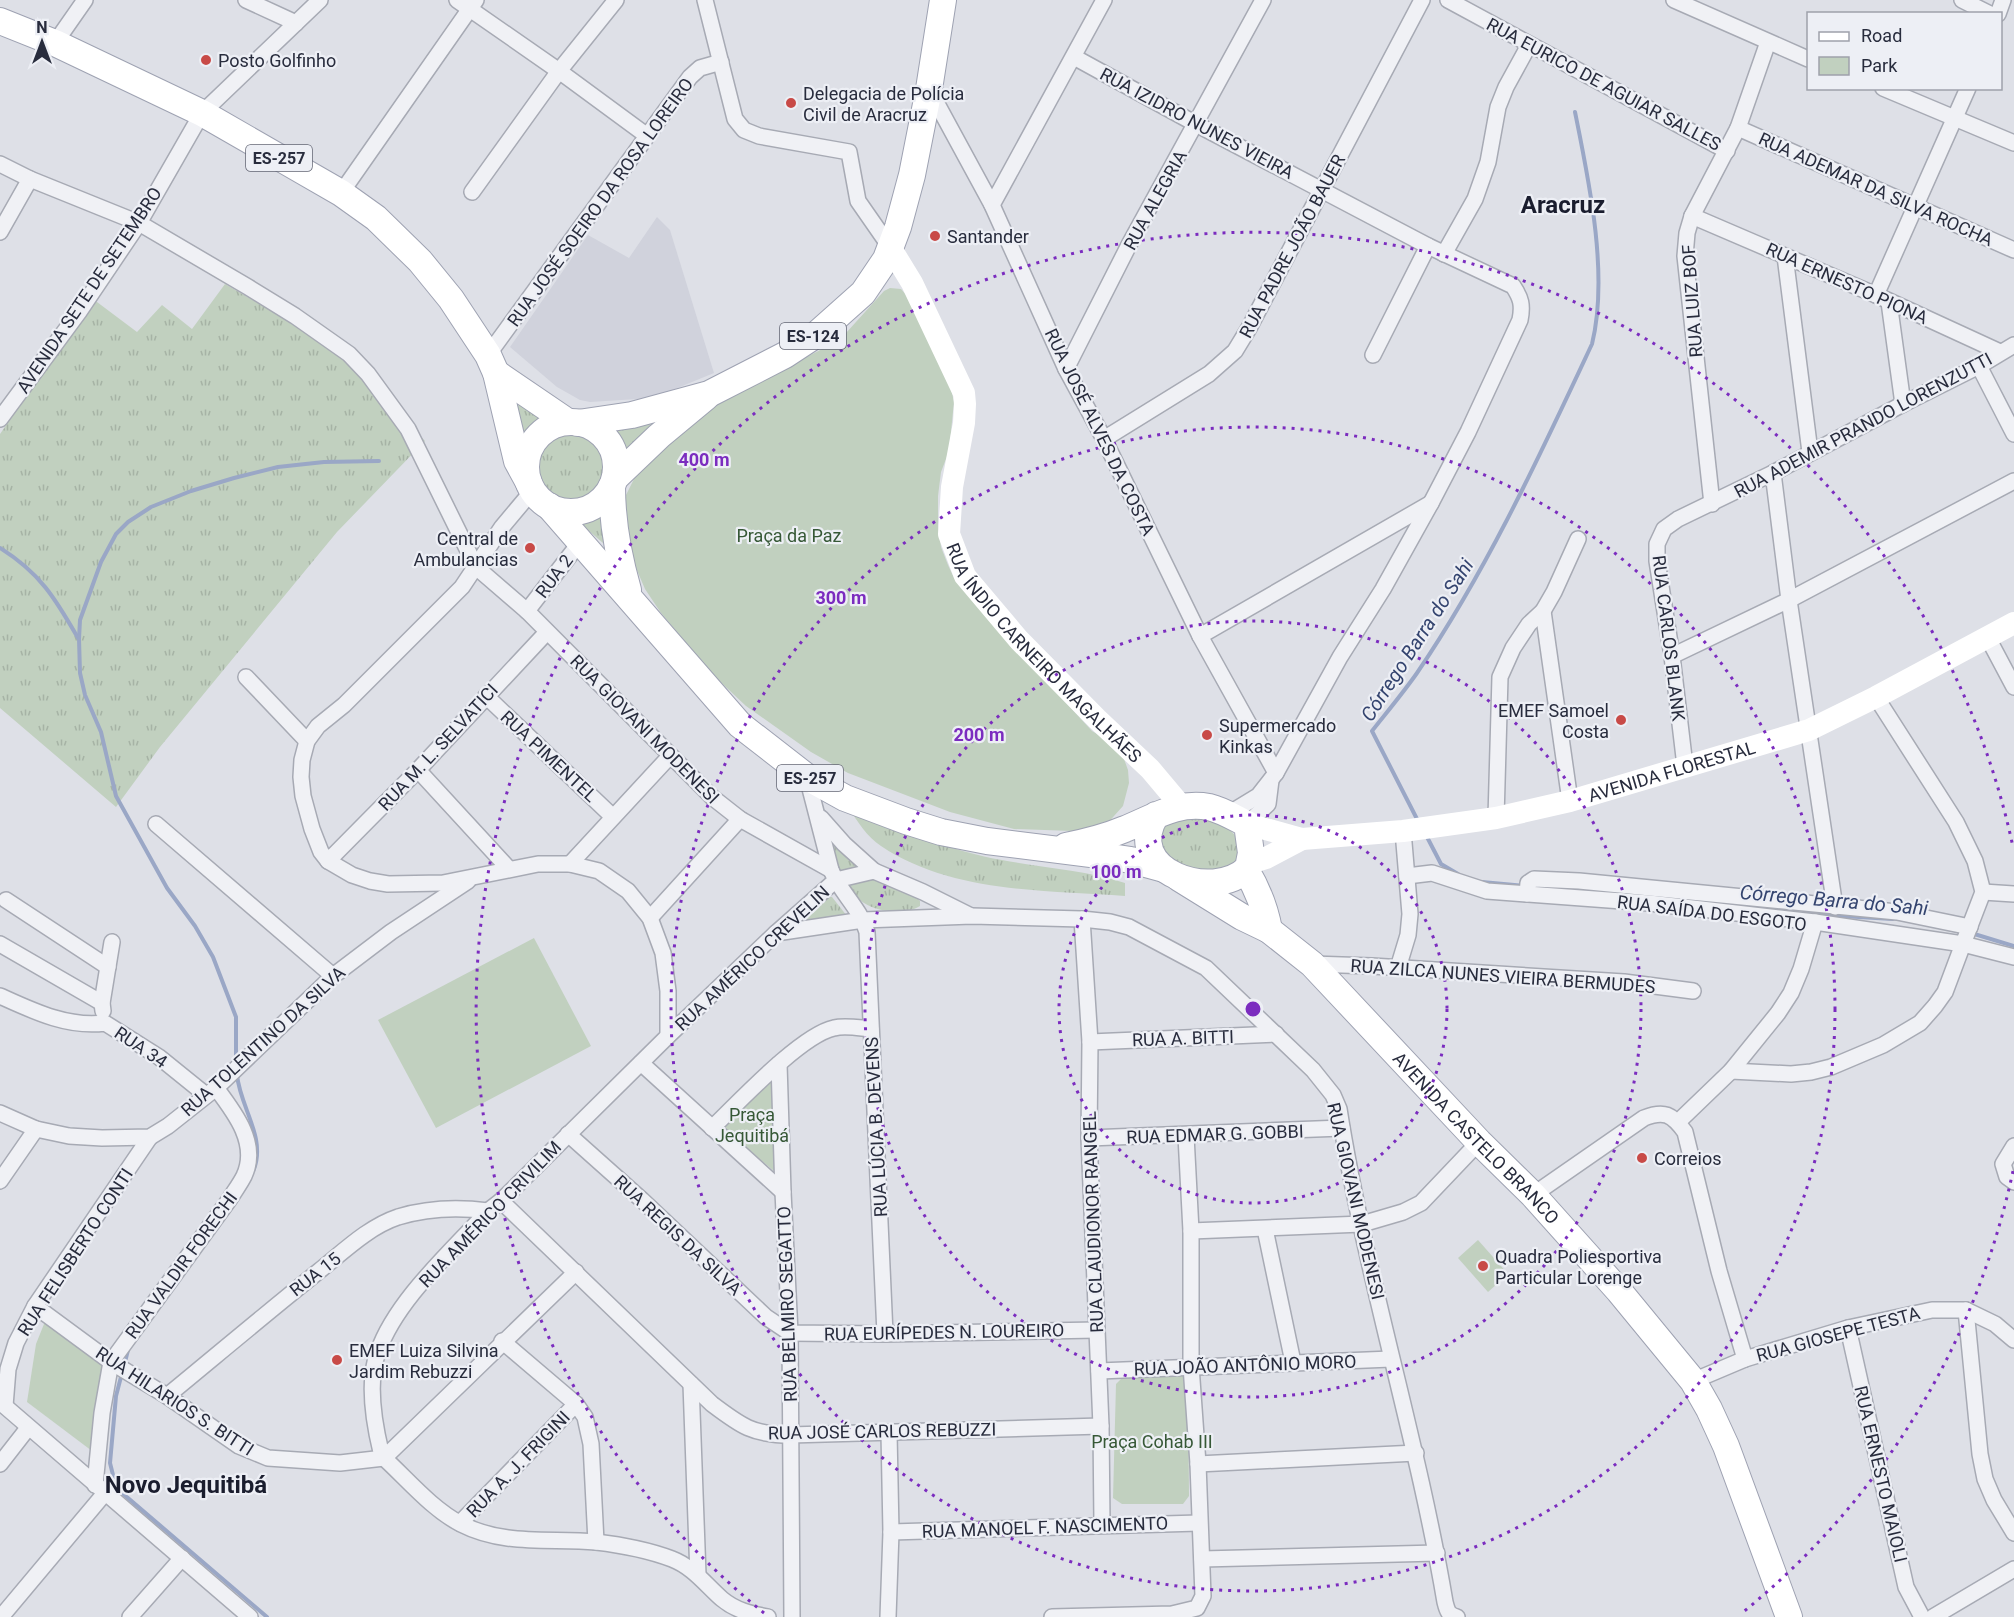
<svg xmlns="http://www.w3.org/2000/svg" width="2014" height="1617" font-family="Roboto,sans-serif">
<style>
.built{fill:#d0d2dc}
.grass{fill:url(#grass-tufts)}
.park{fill:#c1d0bf}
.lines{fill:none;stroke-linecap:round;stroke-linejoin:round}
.stream{stroke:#9aa7c6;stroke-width:4}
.street-casing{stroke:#a7aab4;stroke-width:18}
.primary-casing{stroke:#9ea2b2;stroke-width:28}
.street{stroke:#f0f1f5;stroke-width:15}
.secondary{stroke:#fff;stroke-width:22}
.primary{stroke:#fff;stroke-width:26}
.ring{fill:none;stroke:#7b2cbf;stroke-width:3;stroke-dasharray:3 6}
.poi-dot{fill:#c84a47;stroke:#edeff5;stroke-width:2}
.labels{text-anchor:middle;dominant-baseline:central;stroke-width:4.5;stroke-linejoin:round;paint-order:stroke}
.shield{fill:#edeff5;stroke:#636674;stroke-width:1.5}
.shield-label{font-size:16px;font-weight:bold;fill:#282c3d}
.poi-label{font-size:18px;fill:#282c3d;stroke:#edeff5;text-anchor:start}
.street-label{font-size:18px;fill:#282c3d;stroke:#edeff5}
.park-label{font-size:18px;fill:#365836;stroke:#edeff5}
.water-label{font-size:20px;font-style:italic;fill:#34446f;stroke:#edeff5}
.district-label{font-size:24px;font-weight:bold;fill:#1a1d2e;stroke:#edeff5}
.centre{fill:#7b2cbf;stroke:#edeff5;stroke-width:3}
.ring-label{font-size:18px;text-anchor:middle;font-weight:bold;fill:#7b2cbf;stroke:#edeff5;stroke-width:4.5;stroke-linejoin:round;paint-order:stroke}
</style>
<defs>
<pattern id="grass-tufts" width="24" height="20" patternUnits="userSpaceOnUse" patternTransform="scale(1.5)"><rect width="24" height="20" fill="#c1d0bf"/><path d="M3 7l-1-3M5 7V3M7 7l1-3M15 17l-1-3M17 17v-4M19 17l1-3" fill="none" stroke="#a6b3a5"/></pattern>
</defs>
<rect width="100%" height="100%" fill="#dee0e7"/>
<!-- built -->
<polygon class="built" points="657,217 670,230 714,373 653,398 590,402 580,400 557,387 510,347 588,235 629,258"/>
<!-- grass -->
<g class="grass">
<polygon points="225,284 339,350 425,441 337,532 160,747 116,807 0,708 0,434 93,299 137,332 162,305 192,329"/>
<polygon points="514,392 552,417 533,430 521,447"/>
<polygon points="671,414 628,456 622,439 609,426"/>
<circle cx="573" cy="467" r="38"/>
<polygon points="601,512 604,514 603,543 581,524 582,520"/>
<path d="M849,808C899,828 949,851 1002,860C1044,868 1085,870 1125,883V896C1044,890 951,893 881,846C867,837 857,821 849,808Z"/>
<path d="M1195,813C1220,823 1249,831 1236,864L1203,874L1163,857L1157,823Z"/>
<polygon points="829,840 834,840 858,868 840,874"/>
<path d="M864,879L879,880L917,898L920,901V906C906,915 877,912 864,903C859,900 855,893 851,889V883Z"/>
<polygon points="825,896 832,897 847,916 795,926"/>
</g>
<!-- park -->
<g class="park">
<polygon points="890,288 901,289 908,297 950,384 954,402 949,451 941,472 938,496 938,525 941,547 948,565 954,578 1002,633 1092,731 1107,740 1124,759 1128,770 1129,783 1123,806 1105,826 1073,831 1014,829 950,812 848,773 811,752 746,706 713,675 661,613 645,589 633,561 623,514 623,501 637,473 713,405 830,345 846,333 884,291"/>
<polygon points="534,938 591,1046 436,1128 378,1020"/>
<polygon points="774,1076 774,1171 719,1125"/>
<polygon points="1478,1240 1508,1274 1488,1292 1458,1258"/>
<polygon points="46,1319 112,1360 104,1460 27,1402 36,1344"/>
<polygon points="1183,1371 1188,1386 1189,1496 1183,1504 1122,1504 1113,1498 1116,1384 1126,1374"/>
</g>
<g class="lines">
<!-- stream -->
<g class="stream">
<path d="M0,548C40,573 55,598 78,638"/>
<path d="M1418,821L1372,731C1387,712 1403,693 1417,673C1487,570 1539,457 1592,344C1609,275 1589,181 1575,112"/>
<polyline points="1426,835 1441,864 1458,874"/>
<polyline points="1482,882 1525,886"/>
<polyline points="1539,887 1594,892"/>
<polyline points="1807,914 1893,919"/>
<polyline points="1971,933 2014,946"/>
<polyline points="236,1062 236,1017 213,957 195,926 167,888 116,796 101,732 85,695 80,673 79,639 80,620 101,562 116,534 128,522 151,507 191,491 234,478 278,467 324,462 379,461"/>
<path d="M237,1075C240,1107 266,1137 254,1169"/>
<polyline points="124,1366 128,1350"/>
<polyline points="122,1373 116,1396 110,1463 115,1483 121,1492 267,1617"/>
</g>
<!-- street casing -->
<g class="street-casing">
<g id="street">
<polyline points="246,0 296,23"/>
<polyline points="457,0 559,71 646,135"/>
<polyline points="705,0 735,119 744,130 759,136 849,152 858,201 890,247"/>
<polyline points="1448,0 1727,151"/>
<polyline points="1674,0 1808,59"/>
<polyline points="1962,0 1990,14"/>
<polyline points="1998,14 2003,0"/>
<polyline points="55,43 85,0"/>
<path d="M1074,57L1196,124L1428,246L1513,286C1521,298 1523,305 1520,320L1468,432L1431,503L1383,589L1340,657L1276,773L1258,796L1235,810L1222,811"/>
<polyline points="1883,88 2014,143"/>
<polyline points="929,89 992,205 1066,369 1104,439 1200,636 1276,773"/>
<polyline points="1738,128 2014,250"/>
<polyline points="0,164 30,179 139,223 248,287 295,316 349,354 368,374 408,429 476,567 527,611 712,797 740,819 831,870"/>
<polyline points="472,192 559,71 616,0"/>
<polyline points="341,193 476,0"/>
<polyline points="992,205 1104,0"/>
<polyline points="1692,216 1876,295 2000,352"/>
<polyline points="0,232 30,179"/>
<polyline points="1444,254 1475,199 1488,162 1498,107 1506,87 1529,45"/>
<polyline points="1785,256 1810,452"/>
<polyline points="1876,295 1968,88"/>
<polyline points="1889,302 1903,404"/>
<polyline points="488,355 690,77 700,68 721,62"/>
<polyline points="1373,355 1428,246"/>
<polyline points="1979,366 2014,434"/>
<polyline points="1066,369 1130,243 1263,0"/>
<polyline points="0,419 79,312 139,223 202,113 320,0"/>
<polyline points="1104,439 1209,374 1235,351 1249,328 1422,0"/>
<polyline points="1773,473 1789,600 1835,907"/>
<polyline points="533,490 502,527 462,587 344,705 318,726 307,741 302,760 301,777 303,796 312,829 321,852 328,861 352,875 370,881 388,884 443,883 538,864 570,864 599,871 628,891 650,918 663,953 668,991 668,1036"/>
<polyline points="1712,504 1685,256 1687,233 1692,216 1738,128 1768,42"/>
<polyline points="527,611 581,541"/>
<polyline points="1543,611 1570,801"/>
<polyline points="1200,636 1431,503"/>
<polyline points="1988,638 2014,687"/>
<polyline points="1672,656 1789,600 2014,481"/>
<polyline points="246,677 307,741"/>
<polyline points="486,696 612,816"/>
<polyline points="1685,766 1672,656 1657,561 1657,544 1664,529 1678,519 1773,473 1903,404 1979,366 2014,345"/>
<polyline points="418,770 509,869"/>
<path d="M807,777L831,870C840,892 860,908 867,932L885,1334"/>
<polyline points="821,818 844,844 874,871 923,892 969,915"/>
<polyline points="1496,818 1500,677 1513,648 1529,624 1543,611 1554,592 1578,539"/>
<polyline points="156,824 333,976"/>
<polyline points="1247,824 1268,804 1271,780"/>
<polyline points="328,861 418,770 547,632"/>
<polyline points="570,864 670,756"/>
<polyline points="1407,876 1432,873 1487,891 1649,903 1815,922 1963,944 2014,957"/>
<polyline points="1983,892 2014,894"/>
<polyline points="1527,894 1528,883 1534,879 1579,881 1897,912 1970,927"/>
<polyline points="6,900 108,967"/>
<polyline points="650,918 740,819"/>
<polyline points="1082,919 1090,1042 1089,1138 1101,1426 1102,1524"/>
<path d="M776,933L863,920L972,916L1082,919L1110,922L1129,927L1206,968L1313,1070L1333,1095L1339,1109C1365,1275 1417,1436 1445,1602C1447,1610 1448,1615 1457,1617"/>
<polyline points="0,944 102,1003"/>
<polyline points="1312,964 1372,966 1624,982 1693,991"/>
<polyline points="1398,968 1408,935 1410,914 1403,831"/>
<path d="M0,996C33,1011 68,1028 105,1023L159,1057L206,1095"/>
<polyline points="103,1011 102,1003 112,942"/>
<polyline points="1090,1042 1276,1034"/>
<polyline points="641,1063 783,1192"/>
<polyline points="779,1064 783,1192 790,1333 792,1617"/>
<polyline points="1731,1071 1791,1074 1811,1072 1831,1067 1883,1045 1920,1023 1935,1006 1945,992 1963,944 1983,892 1975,861 1956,822 1876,697"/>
<polyline points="0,1113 36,1129 69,1136 102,1138 150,1137 168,1126 216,1088 333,976 391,932 468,881"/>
<polyline points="1678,1122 1731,1071 1778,1013 1791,993 1801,969 1815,922"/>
<path d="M712,1128C738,1103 801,1035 834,1028C845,1025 859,1028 871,1029"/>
<polyline points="568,1134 642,1200 766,1317 790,1333 885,1334 1097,1330"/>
<polyline points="1089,1138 1342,1128"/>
<polyline points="2014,1146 2003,1164 2007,1177 2014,1182"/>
<polyline points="0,1181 36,1129"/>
<path d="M1533,1195L1644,1118C1664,1110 1672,1114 1685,1132L1719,1271L1745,1359"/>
<path d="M501,1201L712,1404C741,1426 753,1435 790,1435L1101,1426"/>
<polyline points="1265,1229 1293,1362"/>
<polyline points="1191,1231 1362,1224 1403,1212 1421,1203 1479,1142"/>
<polyline points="35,1306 111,1362 167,1396 239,1446 268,1458 340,1463 384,1458 576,1272"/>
<polyline points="1966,1310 1980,1454 1985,1479 1994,1500 2014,1533"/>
<polyline points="1848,1328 1906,1587 1922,1617"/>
<polyline points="502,1341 576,1404 585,1417 591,1444 596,1542"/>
<polyline points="1099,1371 1391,1359"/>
<polyline points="1693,1381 1745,1359 1848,1328 1932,1310 1966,1310 1995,1324 2014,1340"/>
<polyline points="691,1384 698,1575"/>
<path d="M167,1396C218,1354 268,1312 319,1271C343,1252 368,1227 398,1217C428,1208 458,1207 488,1211"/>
<polyline points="0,1402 250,1617"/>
<polyline points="5,1406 8,1369 16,1343 35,1306 150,1137"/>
<polyline points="0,1464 28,1428"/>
<polyline points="1198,1464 1416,1453"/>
<path d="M95,1485L102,1413L111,1362L229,1200C234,1192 240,1184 244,1176C259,1144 235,1113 216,1088"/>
<polyline points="460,1523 576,1404"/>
<polyline points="891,1532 1199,1523"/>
<polyline points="1202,1559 1437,1553"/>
<polyline points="1,1617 105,1493"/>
<polyline points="130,1617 182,1558"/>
<path d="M768,1617C751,1614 735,1610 722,1599C706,1585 693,1567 672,1559C648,1550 622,1545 596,1542C549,1538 504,1546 461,1524C432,1509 408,1480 384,1458L381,1452C374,1423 367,1381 378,1352C396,1300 452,1251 488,1211L501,1201L668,1036L776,933L836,880L874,871"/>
<polyline points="888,1617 891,1532 889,1433"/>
<polyline points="1052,1617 1172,1614 1197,1608 1203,1596 1198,1464 1191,1366 1191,1231 1186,1136"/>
<polyline points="1933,1617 2014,1569"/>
</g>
</g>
<!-- primary casing -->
<g class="primary-casing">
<g id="primary">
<polyline points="0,21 55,43 202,113 341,193 376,218 420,261 451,299 488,355 496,373 517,461 529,483"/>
<polyline points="496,373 568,422"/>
<circle cx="571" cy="467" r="45"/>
<polyline points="578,423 632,415 709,394 785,355 817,334 863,293 886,259 898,227 912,175 929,89 943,0"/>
<polyline points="615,478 659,436 706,397"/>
<path d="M612,486C612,522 618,555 628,590"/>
<polyline points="549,506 740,725 807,777 845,798 906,821 941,832 987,841 1091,854 1131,860 1164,869"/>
<path d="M1066,846C1086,842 1106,837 1125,829C1153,818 1177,801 1209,807C1222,810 1235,818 1247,824L1251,853L1248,868C1213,903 1121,871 1156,815"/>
<path d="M1246,870C1258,890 1265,907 1269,930"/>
<path id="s3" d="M1179,878L1242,917L1269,930L1312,964L1479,1142L1533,1195L1619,1291L1693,1381L1709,1409L1726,1446L1789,1617"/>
</g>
</g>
<!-- street -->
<use href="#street" class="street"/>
<!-- secondary -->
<g class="secondary">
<path id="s1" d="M890,247L912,283L964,393L965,404L964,423L952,487L949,534L965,576L1019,640L1097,719L1150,769L1182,807"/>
<path id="s2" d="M1247,824L1302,839L1403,831L1496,818L1570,801L1809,730L1876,697L2014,623"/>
<polyline points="1250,863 1266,858 1302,839"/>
</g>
<!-- primary -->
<use href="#primary" class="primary"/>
</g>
<!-- distance rings -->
<g class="ring">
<circle cx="1253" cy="1009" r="194"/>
<circle cx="1253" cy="1009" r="388"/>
<circle cx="1253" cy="1009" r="582"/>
<path d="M2013 1171A777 777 0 0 1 1742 1613M764 1613A777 777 0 1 1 2013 847"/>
</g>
<!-- markers -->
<g class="poi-dot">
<circle cx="206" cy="60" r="6"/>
<circle cx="791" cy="103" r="6"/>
<circle cx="935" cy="236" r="6"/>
<circle cx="530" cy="548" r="6"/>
<circle cx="1621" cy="720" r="6"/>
<circle cx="1207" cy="735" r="6"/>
<circle cx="1642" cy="1158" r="6"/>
<circle cx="1483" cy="1266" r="6"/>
<circle cx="337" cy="1360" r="6"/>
</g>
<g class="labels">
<!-- shield labels -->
<g class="shield">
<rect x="246" y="145" width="66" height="26" rx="4.5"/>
<rect x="780" y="323" width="66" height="26" rx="4.5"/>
<rect x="777" y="765" width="66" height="26" rx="4.5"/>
</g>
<g class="shield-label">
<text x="279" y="158">ES-257</text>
<text x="813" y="336">ES-124</text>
<text x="810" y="778">ES-257</text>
</g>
<!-- poi labels -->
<g class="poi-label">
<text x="218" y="60">Posto Golfinho</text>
<text x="803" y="93">Delegacia de Polícia<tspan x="803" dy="21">Civil de Aracruz</tspan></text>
<text x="947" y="236">Santander</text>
<text x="518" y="538" text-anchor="end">Central de<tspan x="518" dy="21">Ambulancias</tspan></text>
<text x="1609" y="710" text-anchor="end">EMEF Samoel<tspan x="1609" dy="21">Costa</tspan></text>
<text x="1219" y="725">Supermercado<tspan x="1219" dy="21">Kinkas</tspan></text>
<text x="1654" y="1158">Correios</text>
<text x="1495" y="1256">Quadra Poliesportiva<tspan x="1495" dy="21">Particular Lorenge</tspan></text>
<text x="349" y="1350">EMEF Luiza Silvina<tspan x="349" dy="21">Jardim Rebuzzi</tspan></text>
</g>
<!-- street labels -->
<g class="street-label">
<text transform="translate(1604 84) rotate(28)">RUA EURICO DE AGUIAR SALLES</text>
<text transform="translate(1197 123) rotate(28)">RUA IZIDRO NUNES VIEIRA</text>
<text transform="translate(1876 189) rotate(24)">RUA ADEMAR DA SILVA ROCHA</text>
<text transform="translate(1155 200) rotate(-61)">RUA ALEGRIA</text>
<text transform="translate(600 202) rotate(-54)">RUA JOSÉ SOEIRO DA ROSA LOREIRO</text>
<text transform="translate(1292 246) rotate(-62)">RUA PADRE JOÃO BAUER</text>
<text transform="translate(1847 283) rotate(24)">RUA ERNESTO PIONA</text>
<text transform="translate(89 290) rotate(-56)">AVENIDA SETE DE SETEMBRO</text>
<text transform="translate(1692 301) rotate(-94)">RUA LUIZ BOF</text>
<text transform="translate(1863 425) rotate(-28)">RUA ADEMIR PRANDO LORENZUTTI</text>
<text transform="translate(1100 432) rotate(64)">RUA JOSÉ ALVES DA COSTA</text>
<text transform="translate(554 576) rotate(-53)">RUA 2</text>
<text transform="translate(1669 638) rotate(83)">RUA CARLOS BLANK</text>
<text stroke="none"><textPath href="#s1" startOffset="460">RUA ÍNDIO CARNEIRO MAGALHÃES</textPath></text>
<text transform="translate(645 729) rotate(45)">RUA GIOVANI MODENESI</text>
<text transform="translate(438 747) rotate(-47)">RUA M. L. SELVATICI</text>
<text transform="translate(549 756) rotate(43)">RUA PIMENTEL</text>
<text stroke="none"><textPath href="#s2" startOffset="434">AVENIDA FLORESTAL</textPath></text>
<text transform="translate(1712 913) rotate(7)">RUA SAÍDA DO ESGOTO</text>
<text transform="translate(752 958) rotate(-43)">RUA AMÉRICO CREVELIN</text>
<text transform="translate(1503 976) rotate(4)">RUA ZILCA NUNES VIEIRA BERMUDES</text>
<text transform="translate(1183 1038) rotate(-2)">RUA A. BITTI</text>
<text transform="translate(263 1041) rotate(-42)">RUA TOLENTINO DA SILVA</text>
<text transform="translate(141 1047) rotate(34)">RUA 34</text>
<text transform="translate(876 1127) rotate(-93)">RUA LÚCIA B. DEVENS</text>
<text transform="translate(1215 1134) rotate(-2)">RUA EDMAR G. GOBBI</text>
<text stroke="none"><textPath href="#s3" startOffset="398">AVENIDA CASTELO BRANCO</textPath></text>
<text transform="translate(1356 1201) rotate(77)">RUA GIOVANI MODENESI</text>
<text transform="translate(490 1214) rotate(-46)">RUA AMÉRICO CRIVILIM</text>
<text transform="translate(1093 1222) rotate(-92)">RUA CLAUDIONOR RANGEL</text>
<text transform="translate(678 1235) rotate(43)">RUA REGIS DA SILVA</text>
<text transform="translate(75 1252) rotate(-57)">RUA FELISBERTO CONTI</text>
<text transform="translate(181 1265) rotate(-54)">RUA VALDIR FORECHI</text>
<text transform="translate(315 1274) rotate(-38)">RUA 15</text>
<text transform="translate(787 1304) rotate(-92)">RUA BELMIRO SEGATTO</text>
<text transform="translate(944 1332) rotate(-1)">RUA EURÍPEDES N. LOUREIRO</text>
<text transform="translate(1838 1334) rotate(-15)">RUA GIOSEPE TESTA</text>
<text transform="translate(1245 1365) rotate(-2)">RUA JOÃO ANTÔNIO MORO</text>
<text transform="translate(175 1401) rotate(33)">RUA HILARIOS S. BITTI</text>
<text transform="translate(882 1431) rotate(-1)">RUA JOSÉ CARLOS REBUZZI</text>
<text transform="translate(518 1464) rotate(-46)">RUA A. J. FRIGINI</text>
<text transform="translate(1881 1474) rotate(77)">RUA ERNESTO MAIOLI</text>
<text transform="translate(1045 1527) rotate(-2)">RUA MANOEL F. NASCIMENTO</text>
</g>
<!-- park labels -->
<g class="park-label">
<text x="789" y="535">Praça da Paz</text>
<text x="752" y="1114">Praça<tspan x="752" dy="21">Jequitibá</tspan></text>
<text x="1152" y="1441">Praça Cohab III</text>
</g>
<!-- water labels -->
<g class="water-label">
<text transform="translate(1417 640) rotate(-57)">Córrego Barra do Sahi</text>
<text transform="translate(1834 900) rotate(5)">Córrego Barra do Sahi</text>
</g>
<!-- district labels -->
<g class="district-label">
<text x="1563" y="205">Aracruz</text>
<text x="186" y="1485">Novo Jequitibá</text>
</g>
</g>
<circle cx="1253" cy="1009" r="9" class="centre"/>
<g class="ring-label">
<text x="704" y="466">400 m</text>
<text x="841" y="604">300 m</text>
<text x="979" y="741">200 m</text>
<text x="1116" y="878">100 m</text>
</g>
<!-- legend -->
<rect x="1807" y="12" width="195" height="78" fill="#edeff5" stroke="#9ea1ab" stroke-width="1.5"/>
<rect x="1819" y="32" width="30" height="9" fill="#ffffff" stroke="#9ea1ab" stroke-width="1.5"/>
<text x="1861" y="42" font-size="18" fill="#282c3d">Road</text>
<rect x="1819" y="57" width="30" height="18" fill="#c1d0bf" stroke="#9ea1ab" stroke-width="1.5"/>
<text x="1861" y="72" font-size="18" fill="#282c3d">Park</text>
<!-- north arrow -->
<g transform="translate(42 42)" stroke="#edeff5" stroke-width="4.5" paint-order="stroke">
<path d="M0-4.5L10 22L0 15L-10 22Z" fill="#282c3d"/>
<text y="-9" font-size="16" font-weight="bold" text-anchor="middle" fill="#282c3d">N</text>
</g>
</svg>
